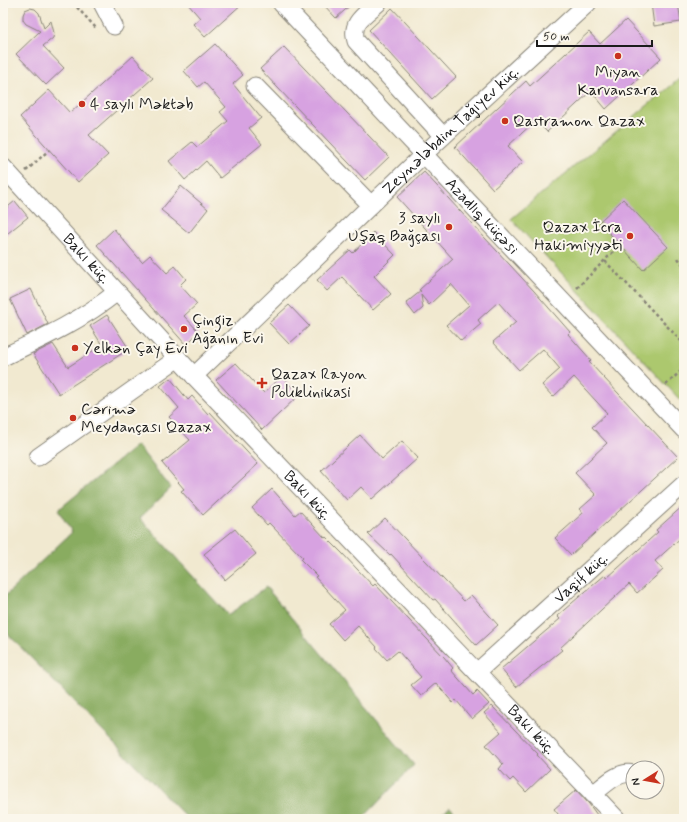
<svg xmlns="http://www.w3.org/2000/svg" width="687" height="822" font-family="Mynerve,sans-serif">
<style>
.green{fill:#acc86e;stroke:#647245}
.forest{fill:#89ac61;stroke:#52643e}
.building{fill:#d7a2e1}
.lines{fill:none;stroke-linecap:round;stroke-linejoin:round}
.minor-casing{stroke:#868276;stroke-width:19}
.path{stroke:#868276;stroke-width:2.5;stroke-dasharray:3 3;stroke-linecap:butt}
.minor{stroke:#fff;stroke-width:17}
.poi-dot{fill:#c8321e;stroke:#fbf7ec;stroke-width:1.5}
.labels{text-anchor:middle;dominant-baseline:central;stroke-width:4;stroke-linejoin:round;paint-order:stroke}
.poi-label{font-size:16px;fill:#1c1c1c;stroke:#fbf7ec;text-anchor:start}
.street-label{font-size:16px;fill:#1c1c1c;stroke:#fbf7ec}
</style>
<rect width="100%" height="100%" fill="#fbf7ec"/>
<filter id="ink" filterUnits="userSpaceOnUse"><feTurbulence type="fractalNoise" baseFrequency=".025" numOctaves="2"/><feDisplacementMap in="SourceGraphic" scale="8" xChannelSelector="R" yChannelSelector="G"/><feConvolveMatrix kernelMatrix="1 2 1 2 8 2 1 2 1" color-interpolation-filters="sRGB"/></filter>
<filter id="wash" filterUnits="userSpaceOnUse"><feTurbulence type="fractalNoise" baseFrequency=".012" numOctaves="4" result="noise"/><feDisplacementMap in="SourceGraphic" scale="16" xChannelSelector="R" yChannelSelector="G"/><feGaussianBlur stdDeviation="0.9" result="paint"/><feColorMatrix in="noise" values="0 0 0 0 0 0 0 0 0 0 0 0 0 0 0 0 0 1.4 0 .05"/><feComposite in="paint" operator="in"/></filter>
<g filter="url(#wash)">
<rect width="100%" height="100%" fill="#f1e9d0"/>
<!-- green -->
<polygon class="green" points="684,75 684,404 511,219"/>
<!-- forest -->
<g class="forest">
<polygon points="137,445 171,488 140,518 228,615 266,587 414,765 362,819 188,819 3,629 3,598 72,532 58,510"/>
<polygon points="450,807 461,819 435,819"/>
</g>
<g id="blocks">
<!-- building -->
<g class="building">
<polygon points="187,3 243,3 205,37 193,24 200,18"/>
<polygon points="322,3 353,3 336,18"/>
<polygon points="651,3 678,3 681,22 654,26"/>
<polygon points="30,8 35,9 39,13 44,28 51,21 54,33 53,38 43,46 64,68 46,85 16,54 40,31 26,24 23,20 23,15 25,10"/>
<polygon points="392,8 456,77 432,99 369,30"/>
<polygon points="626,20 661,58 606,109 591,91 547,132 536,120 508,146 523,162 493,189 455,147 526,81 530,86 589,32 600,44"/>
<polygon points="215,44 243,75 233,84 261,118 249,128 262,144 220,178 206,161 185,180 169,161 192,142 197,147 228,121 220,112 226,107 204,82 198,87 184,71"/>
<polygon points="284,47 389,157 365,180 260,69"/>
<polygon points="133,56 153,78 89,135 108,155 78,182 20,117 49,90 70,113"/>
<polygon points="424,172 534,291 570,332 568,334 591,360 589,362 678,457 571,555 555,538 583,513 580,509 596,495 575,473 607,443 592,427 607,413 574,377 553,397 542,385 560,369 543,349 519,370 493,342 516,322 498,302 478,320 481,324 461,341 446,325 469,305 451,284 429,305 421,295 423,308 415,315 406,303 421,291 419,290 453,259 397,197"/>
<polygon points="181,186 208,209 189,233 161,210"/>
<polygon points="623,199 668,247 643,270 599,222"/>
<polygon points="15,201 28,217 3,237 3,211"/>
<polygon points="114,229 142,262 150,255 167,273 175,266 186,279 180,285 197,304 184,316 199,332 186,345 97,245"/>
<polygon points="373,232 395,255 374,276 391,294 373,310 342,277 327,291 317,280 350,250 353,253"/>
<polygon points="31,289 48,324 27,335 10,299"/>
<polygon points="289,305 309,326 289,344 269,323"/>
<polygon points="107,315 129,349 59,394 33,354 53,344 68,367 102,345 90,326"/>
<polygon points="236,363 264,393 282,376 299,395 262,430 216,380"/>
<polygon points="170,378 188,400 192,396 208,414 210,412 258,464 203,515 181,491 184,489 162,463 190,440 169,417 179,408 160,386"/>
<polygon points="360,435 382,459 402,441 418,458 372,499 361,487 347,500 321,471"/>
<polygon points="272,489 295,515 300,511 325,538 326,537 342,553 373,586 375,584 444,657 453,668 451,670 473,695 477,691 489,704 472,719 456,700 453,703 436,683 421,696 411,685 421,677 398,651 387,660 376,648 377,647 358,626 343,640 329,624 345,610 315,577 317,576 301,560 303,558 269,523 267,525 252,508"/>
<polygon points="684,505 684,535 655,561 663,570 637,593 629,584 560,648 562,650 516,687 501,669 560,619 557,616 579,597 605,575 607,578 658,532 656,530"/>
<polygon points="385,518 464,601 471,595 498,625 476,645 435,599 433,600 391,554 390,555 368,534"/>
<polygon points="235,529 256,554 225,580 204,554"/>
<polygon points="492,706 538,754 537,755 550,769 526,792 513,778 510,781 499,769 503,764 486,745 501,732 484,713"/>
<polygon points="576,790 589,804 600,819 562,819 554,809"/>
</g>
</g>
</g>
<g filter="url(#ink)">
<use href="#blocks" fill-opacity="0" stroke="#868276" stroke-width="1"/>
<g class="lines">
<!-- minor casing -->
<g class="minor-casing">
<g id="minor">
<polyline points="102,3 114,26"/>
<path id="s1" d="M281,3L684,430"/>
<path d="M378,3C365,15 350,22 356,41L443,136"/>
<polyline points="255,86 371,205"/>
<path id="s2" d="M3,167L194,376L617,819"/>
<path d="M3,357C43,338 82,320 117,292"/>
<path id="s3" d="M194,376L425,153L588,3"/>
<polyline points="38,457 178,358"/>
<path id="s4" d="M477,672L684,484"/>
<path d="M593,794C604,786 618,770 633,774"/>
</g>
</g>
<!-- path -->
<g class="path">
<polyline points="73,3 96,28"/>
<polyline points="26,171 49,150"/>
<polyline points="678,258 684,266"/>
<polyline points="605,261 684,344"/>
<polyline points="577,288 620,245"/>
<polyline points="666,385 684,368"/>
</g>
<!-- minor -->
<use href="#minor" class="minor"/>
</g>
</g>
<!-- markers -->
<g class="poi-dot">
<circle cx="618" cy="56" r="4"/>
<circle cx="82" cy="104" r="4"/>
<circle cx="505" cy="121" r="4"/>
<circle cx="449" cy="227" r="4"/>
<circle cx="630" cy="236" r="4"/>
<circle cx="184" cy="329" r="4"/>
<circle cx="75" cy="348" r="4"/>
<path d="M260 377h4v4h4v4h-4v4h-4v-4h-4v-4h4z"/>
<circle cx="73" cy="418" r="4"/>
</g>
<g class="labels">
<!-- poi labels -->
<g class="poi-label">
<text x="618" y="72" text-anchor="middle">Miyan<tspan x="618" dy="18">Karvansara</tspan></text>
<text x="90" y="104">4 saylı Məktəb</text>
<text x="513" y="121">Qastramon Qazax</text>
<text x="441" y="218" text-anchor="end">3 saylı<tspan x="441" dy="18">Uşaq Bağçası</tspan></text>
<text x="622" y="227" text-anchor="end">Qazax İcra<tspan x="622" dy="18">Hakimiyyəti</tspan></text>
<text x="192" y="320">Çingiz<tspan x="192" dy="18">Ağanın Evi</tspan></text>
<text x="83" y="348">Yelkən Çay Evi</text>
<text x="271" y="374">Qazax Rayon<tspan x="271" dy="18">Poliklinikasi</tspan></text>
<text x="81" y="409">Cərimə<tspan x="81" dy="18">Meydançası Qazax</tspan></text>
</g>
<!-- street labels -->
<g class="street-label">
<text stroke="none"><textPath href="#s3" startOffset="355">Zeynələbdin Tağıyev küç.</textPath></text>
<text stroke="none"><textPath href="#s1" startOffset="293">Azadlıq küçəsi</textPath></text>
<text stroke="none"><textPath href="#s2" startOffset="124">Bakı küç.</textPath></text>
<text stroke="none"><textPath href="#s2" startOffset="448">Bakı küç.</textPath></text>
<text stroke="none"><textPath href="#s4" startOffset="140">Vaqif küç.</textPath></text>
<text stroke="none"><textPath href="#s2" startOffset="772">Bakı küç.</textPath></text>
</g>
</g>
<!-- margin -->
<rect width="687" height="822" fill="none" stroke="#fbf7ec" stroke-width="16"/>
<!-- north arrow -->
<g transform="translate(645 780) rotate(259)"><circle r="19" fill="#fbf7ec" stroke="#a29f99"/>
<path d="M0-3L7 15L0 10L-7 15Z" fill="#c8321e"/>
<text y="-6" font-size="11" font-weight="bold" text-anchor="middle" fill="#1c1c1c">N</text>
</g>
<!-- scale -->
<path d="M537 40v6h115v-6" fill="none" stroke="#1c1c1c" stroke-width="2"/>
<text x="543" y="40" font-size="12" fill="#1c1c1c" stroke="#fbf7ec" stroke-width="3" paint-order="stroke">50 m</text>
</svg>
